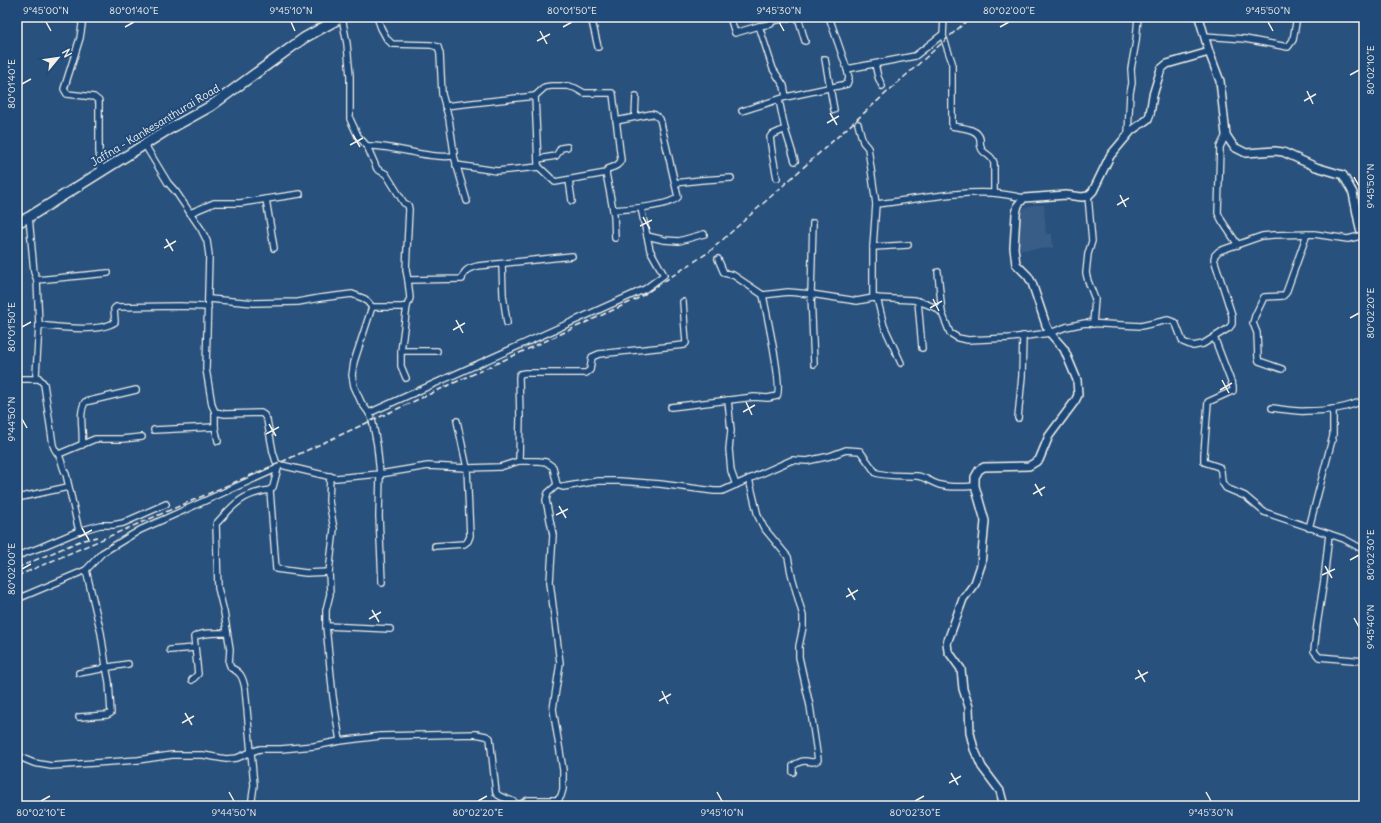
<svg xmlns="http://www.w3.org/2000/svg" width="1381" height="823" font-family="Delius,sans-serif">
<style>
.built{fill:#375d86}
.lines{fill:none;stroke-linecap:round;stroke-linejoin:round}
.minor-casing{stroke:#f4f1e8;stroke-width:8}
.tertiary-casing{stroke:#f4f1e8;stroke-width:10}
.primary-casing{stroke:#f4f1e8;stroke-width:12}
.minor{stroke:#1f4a7a;stroke-width:5.5}
.tertiary{stroke:#1f4a7a;stroke-width:7}
.primary{stroke:#1f4a7a;stroke-width:9}
.rail{stroke:#f4f1e8;stroke-width:1.5;stroke-dasharray:6 3;stroke-linecap:butt}
.ticks{fill:none;stroke:#f4f1e8;stroke-width:1.5}
.labels{text-anchor:middle;dominant-baseline:central;stroke-width:4;stroke-linejoin:round;paint-order:stroke}
.street-label{font-size:11px;fill:#f4f1e8;stroke:#1f4a7a}
.neatline{fill:none;stroke:#f4f1e8;stroke-width:1.5}
.ticks-label{font-size:10px;text-anchor:middle;fill:#f4f1e8}
</style>
<rect width="100%" height="100%" fill="#28517e"/>
<filter id="ink" filterUnits="userSpaceOnUse"><feTurbulence type="fractalNoise" baseFrequency=".025" numOctaves="2"/><feDisplacementMap in="SourceGraphic" scale="8" xChannelSelector="R" yChannelSelector="G"/><feConvolveMatrix kernelMatrix="1 2 1 2 8 2 1 2 1" color-interpolation-filters="sRGB"/></filter>
<g filter="url(#ink)">
<!-- built -->
<polygon class="built" points="1033,205 1044,205 1046,234 1052,234 1053,248 1020,250 1017,222 1020,213 1026,207"/>
<g class="lines">
<!-- minor casing -->
<g class="minor-casing">
<g id="minor">
<polyline points="81,17 82,25 80,38 64,89 67,94 94,97 99,101 99,151 101,172"/>
<polyline points="591,17 598,47"/>
<polyline points="730,17 735,33 759,26"/>
<polyline points="771,17 772,21 771,24 759,26 773,69 784,86 786,97"/>
<polyline points="798,17 805,41"/>
<path d="M944,17L943,36L952,62V126C961,128 978,128 980,139C980,143 980,148 983,151C988,156 992,156 994,163V193"/>
<polyline points="772,21 793,17"/>
<polyline points="1204,36 1245,39 1288,47 1293,40 1297,17"/>
<polyline points="825,59 834,110"/>
<polyline points="875,64 878,77 882,86"/>
<polyline points="847,69 915,56 943,34"/>
<polyline points="535,96 538,164 539,167 555,182 606,173"/>
<polyline points="779,100 785,129 795,161"/>
<path d="M445,106L535,96L545,87L551,86H568L575,88L584,93H612L613,94L621,160C619,166 613,167 608,169L606,173L614,215L615,238"/>
<polyline points="742,111 786,97 847,84 849,78 847,69 829,17"/>
<polyline points="635,117 636,96"/>
<polyline points="858,124 863,142 868,148 876,204 873,247 873,298"/>
<polyline points="1128,134 1130,93 1132,83 1131,69 1136,41 1138,17"/>
<polyline points="1226,135 1220,147 1218,213 1222,221 1238,245"/>
<polyline points="145,145 168,183 176,192 201,229 207,241 209,255 206,369 212,405 215,412 225,414 261,413 264,415 267,420 273,452 278,468 273,487 270,490 276,569 306,573 329,572"/>
<path d="M367,146C396,145 424,159 454,156V153L449,119L442,94L440,54L438,47L431,45L392,44L387,39L381,28L377,17"/>
<polyline points="454,156 467,201"/>
<polyline points="538,159 556,156 561,148 567,147"/>
<polyline points="456,165 497,171 539,167"/>
<polyline points="777,178 772,152 770,137 772,135 785,129"/>
<polyline points="569,180 572,201"/>
<polyline points="675,183 701,180 731,178"/>
<polyline points="1088,196 1092,241 1088,254 1086,273 1088,281 1095,299 1093,324"/>
<polyline points="266,199 274,248"/>
<path d="M876,204C915,200 953,191 993,193C1003,194 1014,196 1024,198"/>
<path d="M613,210C628,209 668,207 678,197L660,119L655,115L651,114L616,121"/>
<polyline points="190,213 214,203 240,203 300,194"/>
<path d="M29,217L34,272L37,280L39,325L36,375L44,384L53,445C54,449 56,451 58,454C62,459 62,468 66,474L79,531"/>
<polyline points="813,223 811,294 814,364"/>
<polyline points="647,236 664,240 679,241 704,234"/>
<polyline points="873,247 908,245"/>
<polyline points="718,259 724,273 733,275 763,295 788,292 811,294 857,301 873,298 914,300 924,303 936,308 942,313 950,333 958,338 968,340 1010,338 1050,333 1066,327 1085,323 1141,326 1168,320 1174,322 1176,324 1183,342 1193,346 1203,344 1229,328 1232,324 1232,315 1214,259 1215,255 1219,251 1262,236 1273,235 1314,234 1348,239 1364,235"/>
<polyline points="502,264 503,295 507,323"/>
<polyline points="938,272 942,313"/>
<polyline points="37,280 108,273"/>
<path d="M408,280L462,279C464,269 470,268 478,266L572,256"/>
<polyline points="877,298 884,326 901,363"/>
<polyline points="209,299 254,303 298,302 320,298 352,294 365,299 372,307 402,307 407,306 410,298 408,280 406,270 409,209 408,205 404,203 386,174 377,169 367,146 358,136 350,119 350,76 347,44 342,17"/>
<polyline points="918,301 922,348"/>
<polyline points="372,307 354,362 352,375 354,386 361,402 369,413 372,419 377,445 380,474 379,516 382,582"/>
<path d="M39,325C58,327 99,333 115,322L114,309L116,307L179,306L208,307"/>
<polyline points="1214,337 1233,387 1233,391 1230,392 1208,402 1204,454 1204,462 1219,467 1221,471 1222,482 1226,488 1245,496 1264,512 1344,539 1364,550"/>
<polyline points="401,351 437,351"/>
<polyline points="1282,369 1259,361 1258,358 1257,333 1253,323 1255,316 1264,297 1283,296 1286,293 1307,234"/>
<polyline points="406,378 401,366 401,351 407,306"/>
<polyline points="17,379 38,379"/>
<polyline points="728,400 731,431 729,449 731,471 736,485"/>
<path d="M671,407L754,397L768,398L777,396C783,387 766,311 763,295"/>
<path d="M1272,408C1283,409 1295,412 1306,411C1326,411 1346,409 1364,400"/>
<polyline points="215,412 215,427 218,441"/>
<polyline points="369,413 645,289 664,275 650,250 641,208"/>
<polyline points="1018,418 1022,376 1023,336"/>
<polyline points="154,430 215,427"/>
<path d="M82,445C84,431 78,414 85,402L136,390"/>
<polyline points="59,454 95,439 122,439 142,437"/>
<polyline points="519,461 520,417 519,377 520,374 525,373 586,373 590,370 592,357 599,354 684,345 686,343 683,302"/>
<path d="M277,464L336,478L380,474L428,466L467,468L500,467L519,461H538L546,462L553,467L557,485L563,487L598,481H619L660,484L714,491H722L792,460L807,461L830,456L846,450L860,451L876,473C890,477 903,475 917,476C926,477 932,483 940,485C951,488 964,487 975,486"/>
<polyline points="330,476 329,501 334,529 329,572 330,594 326,610 326,626 333,697 340,741"/>
<path d="M749,479L758,516L764,528L788,557L791,573L803,616V627L799,646V657L810,706L818,760C813,764 811,761 805,761C800,761 797,763 793,766V772"/>
<polyline points="17,498 68,487"/>
<polyline points="1309,528 1333,436 1333,409"/>
<polyline points="1329,534 1324,580 1317,625 1314,651 1319,657 1364,661"/>
<polyline points="435,546 464,544 468,541 470,536 467,468 457,421"/>
<polyline points="17,556 39,548 79,531 100,525 113,525 123,523 166,504"/>
<polyline points="17,599 86,570 102,553 140,530 278,468"/>
<polyline points="326,626 390,629"/>
<polyline points="170,650 195,648"/>
<polyline points="79,673 101,669 106,666 101,633 86,570"/>
<path d="M192,680L198,674L194,637C203,632 216,633 227,633"/>
<polyline points="79,717 107,715 111,713 109,682 106,666 109,667 128,664"/>
<path d="M17,756L34,763L51,766L138,760L172,755H203L226,759L237,758L251,752L260,749H281L314,746L340,741L380,736L476,734L486,736L490,738L496,793C502,800 513,798 519,806"/>
<polyline points="519,805 528,800 558,800 561,796 563,789 563,770 553,709 560,663 550,582 553,535 546,500 548,493 557,485"/>
<path d="M251,806L254,785L245,688C243,678 241,672 231,668L229,663L230,649L224,612L218,588L216,524C234,504 242,494 270,490"/>
</g>
</g>
<!-- tertiary casing -->
<g class="tertiary-casing">
<g id="tertiary">
<polyline points="1199,17 1209,52 1220,81 1226,135 1234,147 1246,153 1275,151 1283,152 1316,167 1343,175 1353,193 1360,229 1364,233"/>
<polyline points="1004,806 1000,791 982,767 974,749 970,733 969,707 963,689 961,669 948,651 947,643 963,599 975,583 981,565 985,521 975,486 975,477 979,470 984,467 1029,466 1039,460 1049,436 1075,401 1078,395 1077,380 1064,349 1050,333 1046,325 1032,283 1028,276 1016,264 1014,248 1016,214 1018,205 1024,198 1066,195 1082,197 1088,196 1093,191 1110,156 1131,131 1148,119 1150,114 1153,95 1161,69 1167,64 1209,52"/>
</g>
</g>
<!-- primary casing -->
<g class="primary-casing">
<polyline id="primary" points="17,223 29,217 166,131 211,106 304,38 342,17"/>
</g>
<!-- minor -->
<use href="#minor" class="minor"/>
<!-- tertiary -->
<use href="#tertiary" class="tertiary"/>
<!-- primary -->
<use href="#primary" class="primary"/>
<!-- rail -->
<g class="rail">
<polyline points="17,568 80,541 97,537"/>
<polyline points="17,576 277,464 637,299 709,252 971,17"/>
</g>
</g>
</g>
<!-- ticks -->
<path class="ticks" d="M46,22L51,31M291,22L295,31M779,22L784,31M1268,22L1273,31M125,27L134,22M563,27L572,22M1000,27L1009,22M540,31L547,44M537,41L550,34M1350,75L1359,70M22,84L31,79M1307,91L1313,104M1304,101L1316,94M830,113L837,125M827,123L839,116M353,135L360,147M350,145L363,138M1354,177L1359,186M1120,195L1126,207M1117,205L1129,198M643,217L650,229M640,226L652,220M166,239L173,251M164,248L176,241M933,299L939,311M930,308L942,301M1350,318L1359,313M456,320L463,333M22,327L31,322M453,330L465,323M1222,380L1229,393M1220,390L1232,383M746,402L752,415M743,412L755,405M22,419L27,428M269,424L276,436M266,434L279,427M1035,484L1042,496M1033,494L1045,487M559,506L566,518M556,515L568,509M82,528L89,540M79,537L92,530M1350,560L1359,555M1325,566L1332,578M22,569L31,564M1322,575L1335,569M848,588L855,600M846,597L858,590M372,610L379,622M1354,618L1359,627M369,619L381,612M1138,670L1145,682M1135,679L1148,672M662,691L668,704M659,701L671,694M185,713L192,725M182,723L194,716M951,773L958,785M949,783L961,776M229,792L234,801M717,792L722,801M1206,792L1211,801M41,801L50,796M478,801L487,796M915,801L924,796"/>
<g class="labels">
<!-- street labels -->
<g class="street-label">
<text transform="translate(155 125) rotate(-31)">Jaffna - Kankesanthurai Road</text>
</g>
</g>
<!-- margin -->
<rect width="1381" height="823" fill="none" stroke="#1f4a7a" stroke-width="44"/>
<!-- north arrow -->
<g transform="translate(58 58) rotate(61)" stroke="#1f4a7a" stroke-width="3" paint-order="stroke">
<path d="M0-3L7 15L0 10L-7 15Z" fill="#f4f1e8"/>
<text y="-6" font-size="11" font-weight="bold" text-anchor="middle" fill="#f4f1e8">N</text>
</g>
<rect x="22" y="22" width="1337" height="779" class="neatline"/>
<g class="ticks-label">
<text x="46" y="14">9°45'00"N</text>
<text x="134" y="14">80°01'40"E</text>
<text x="291" y="14">9°45'10"N</text>
<text x="572" y="14">80°01'50"E</text>
<text x="779" y="14">9°45'30"N</text>
<text x="1009" y="14">80°02'00"E</text>
<text x="1268" y="14">9°45'50"N</text>
<text transform="translate(1370 70) rotate(-90)" y="4">80°02'10"E</text>
<text transform="translate(11 84) rotate(-90)" y="4">80°01'40"E</text>
<text transform="translate(1370 186) rotate(-90)" y="4">9°45'50"N</text>
<text transform="translate(1370 313) rotate(-90)" y="4">80°02'20"E</text>
<text transform="translate(11 327) rotate(-90)" y="4">80°01'50"E</text>
<text transform="translate(11 419) rotate(-90)" y="4">9°44'50"N</text>
<text transform="translate(1370 555) rotate(-90)" y="4">80°02'30"E</text>
<text transform="translate(11 569) rotate(-90)" y="4">80°02'00"E</text>
<text transform="translate(1370 627) rotate(-90)" y="4">9°45'40"N</text>
<text x="41" y="816">80°02'10"E</text>
<text x="234" y="816">9°44'50"N</text>
<text x="478" y="816">80°02'20"E</text>
<text x="722" y="816">9°45'10"N</text>
<text x="915" y="816">80°02'30"E</text>
<text x="1211" y="816">9°45'30"N</text>
</g>
</svg>
